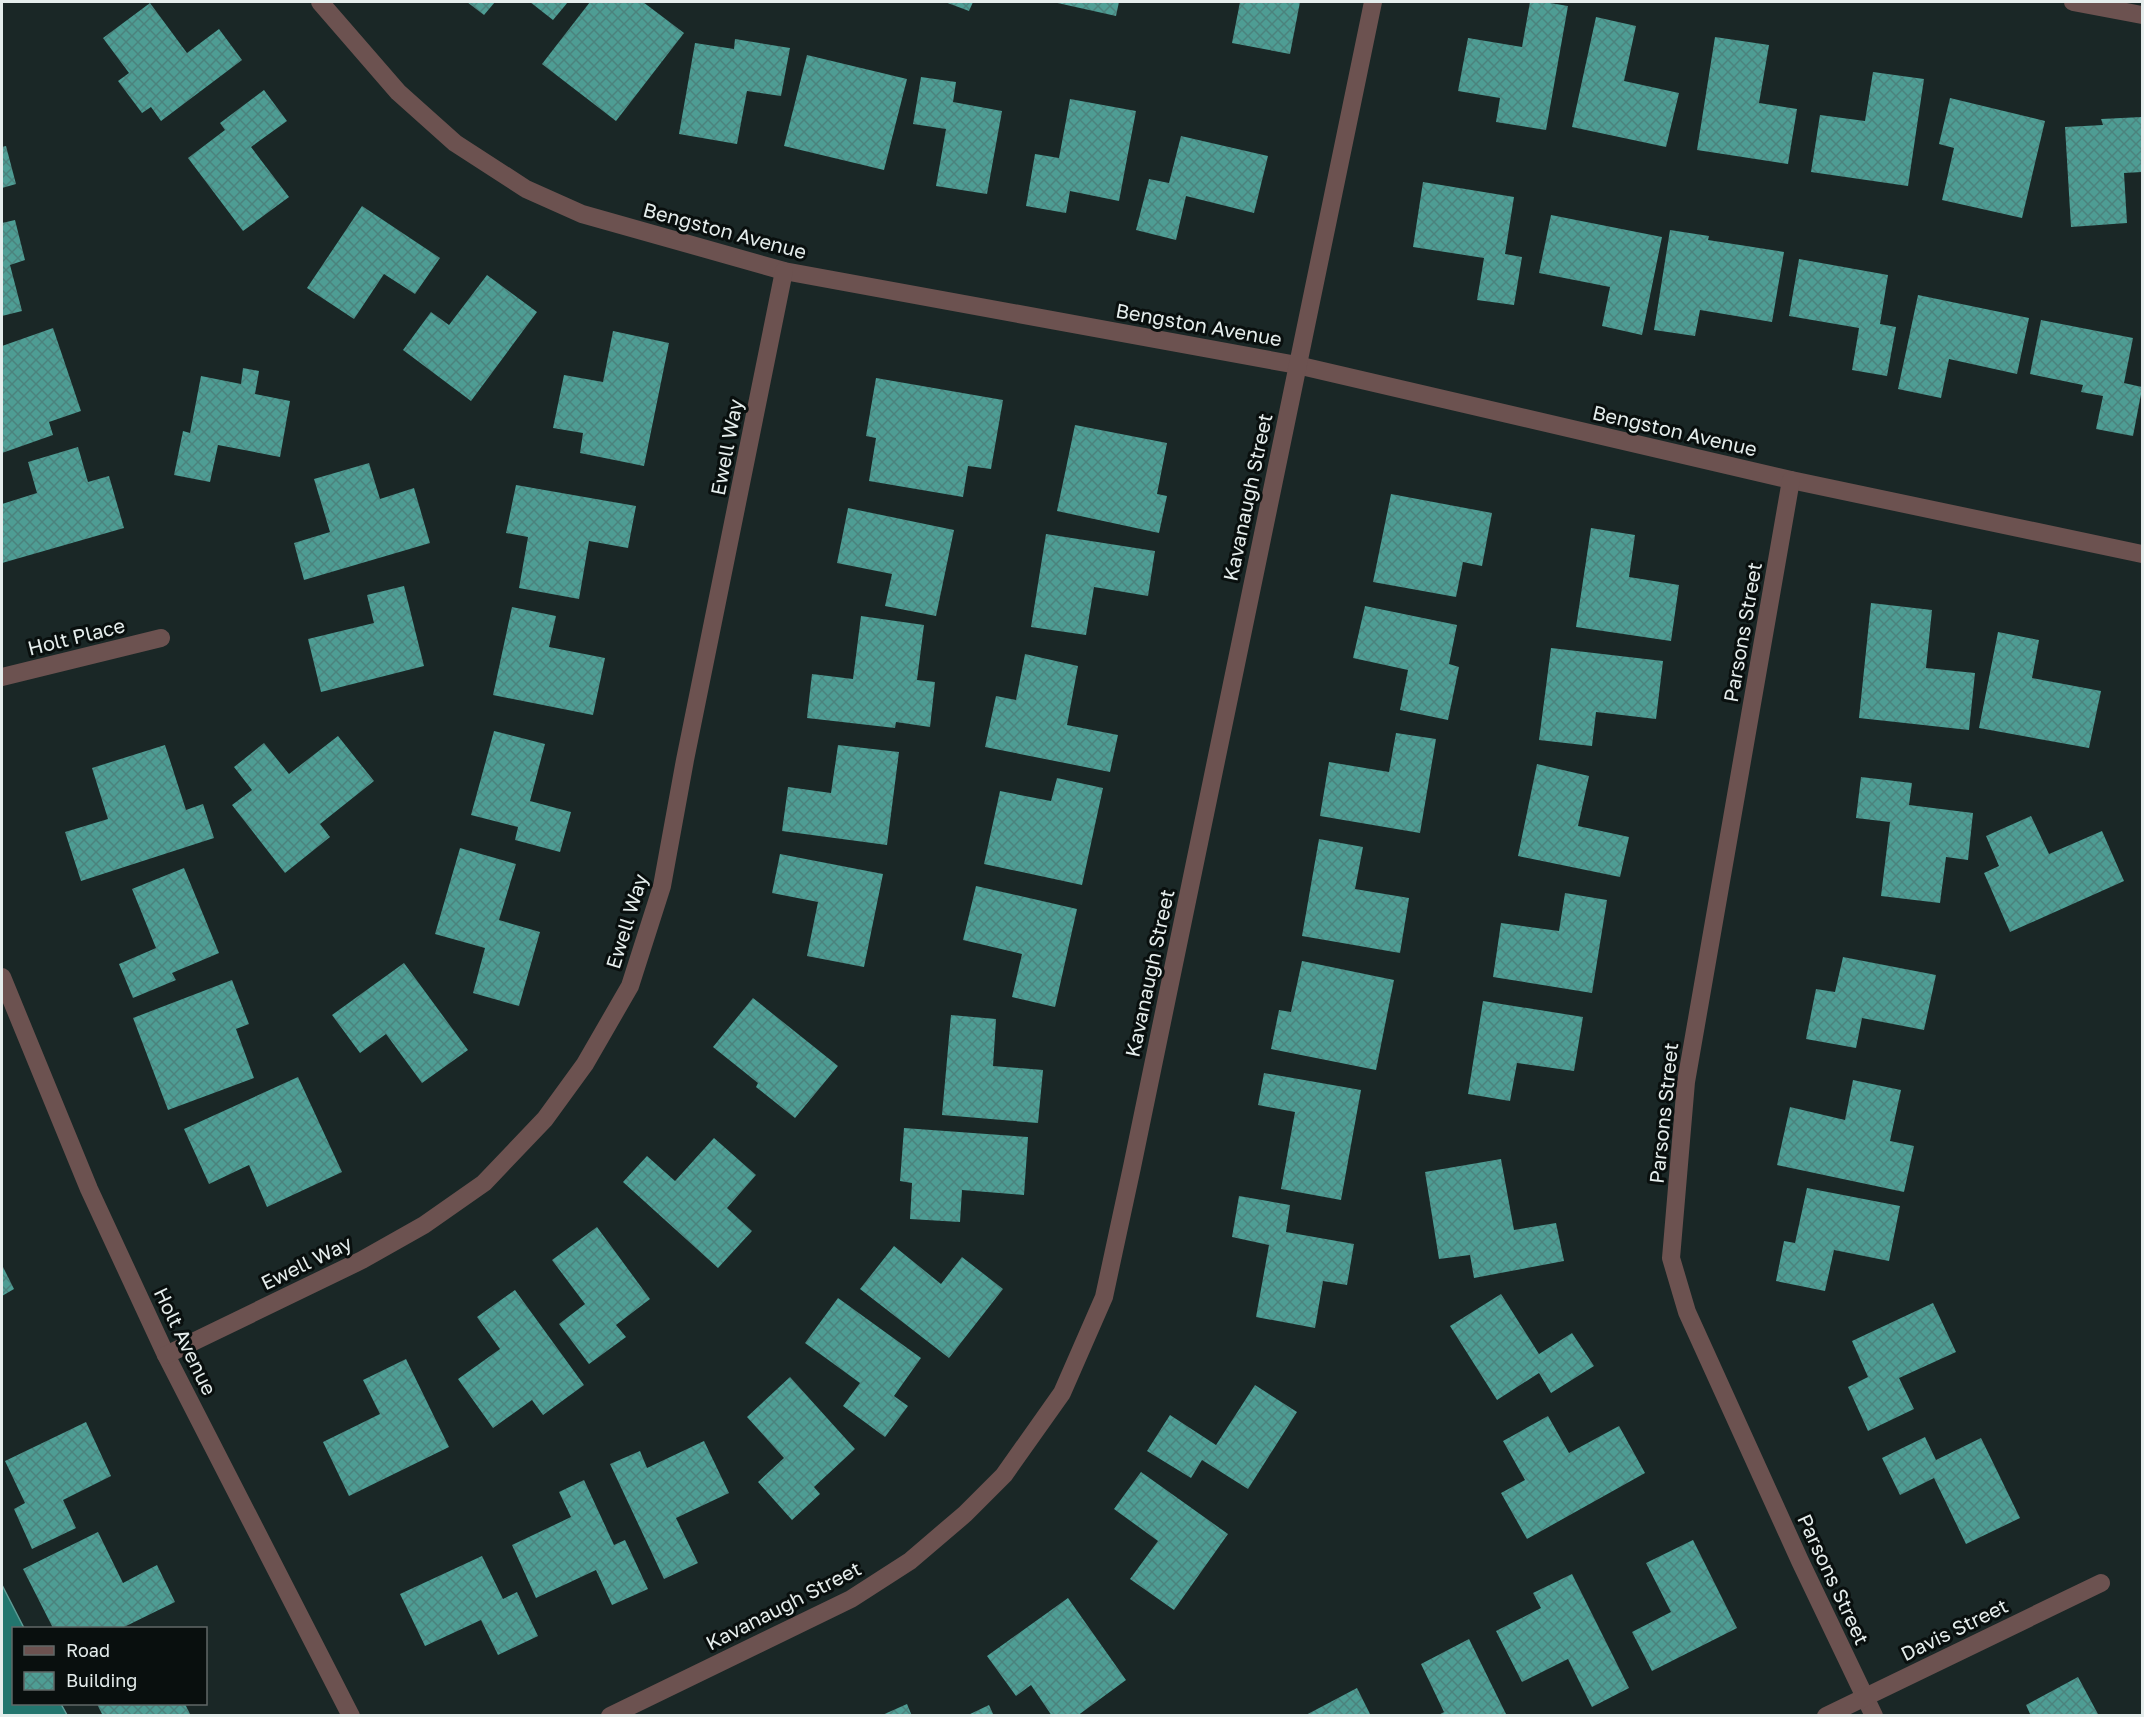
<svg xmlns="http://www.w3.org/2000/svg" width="2144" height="1717" font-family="'Golos Text',sans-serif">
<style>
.water{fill:#22766e;stroke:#5c9a94;stroke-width:1.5}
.building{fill:url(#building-cross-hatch)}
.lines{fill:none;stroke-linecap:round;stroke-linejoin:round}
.street{stroke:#6c5250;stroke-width:18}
.labels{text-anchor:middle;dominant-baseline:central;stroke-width:6;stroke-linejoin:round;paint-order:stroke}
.street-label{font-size:20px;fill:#e5edec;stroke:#090f0e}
</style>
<defs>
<pattern id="building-cross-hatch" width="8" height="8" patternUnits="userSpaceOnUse" patternTransform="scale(1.5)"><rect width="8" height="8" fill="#4e9d94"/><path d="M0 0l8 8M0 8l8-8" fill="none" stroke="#4b837d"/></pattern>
</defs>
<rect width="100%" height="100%" fill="#1a2726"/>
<!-- water -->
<polygon class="water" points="2,1585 24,1628 14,1628 14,1704 61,1704 67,1715 2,1715"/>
<!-- building -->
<g class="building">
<polygon points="467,2 495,2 484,15"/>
<polygon points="530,2 568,2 553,20"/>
<polygon points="590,2 643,2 684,33 616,121 542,64"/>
<polygon points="945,2 973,2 969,11"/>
<polygon points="1053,2 1119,2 1116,16"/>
<polygon points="1240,2 1300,2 1290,54 1232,43"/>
<polygon points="1530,2 1544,2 1568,6 1546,130 1496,122 1500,98 1458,91 1468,38 1522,47"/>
<polygon points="150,3 187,53 219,29 242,60 161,121 151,107 142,113 118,81 129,73 103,38"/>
<polygon points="1596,17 1636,26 1624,81 1679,93 1666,147 1572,127"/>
<polygon points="1715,37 1769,45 1759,103 1797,109 1788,164 1697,150"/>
<polygon points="735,39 790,48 781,96 747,91 737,144 679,134 695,43 734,49"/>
<polygon points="807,55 907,79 884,170 784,146"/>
<polygon points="1873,72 1924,79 1908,186 1811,172 1820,115 1865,121"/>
<polygon points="921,77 956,82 953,102 1002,111 987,194 936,186 946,129 913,124"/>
<polygon points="264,90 287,121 251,147 289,197 243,231 188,158 225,130 220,123"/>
<polygon points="1950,98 2045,121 2022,218 1942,200 1954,148 1939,144"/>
<polygon points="1070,99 1136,111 1119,201 1070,191 1066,213 1026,206 1035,154 1059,158"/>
<polygon points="2142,117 2142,172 2124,173 2127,223 2071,227 2065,127 2103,125 2101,119"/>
<polygon points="1181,136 1268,156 1254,213 1186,196 1176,240 1136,230 1149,179 1169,183"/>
<polygon points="6,146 16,184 2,188 2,147"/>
<polygon points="1423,182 1514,197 1505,254 1522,257 1514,305 1477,300 1484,258 1413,247"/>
<polygon points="362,206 440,258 415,294 384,274 354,319 307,288"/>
<polygon points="1551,215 1662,237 1642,335 1602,326 1610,287 1539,273"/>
<polygon points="15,220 25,260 10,265 22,311 2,316 2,223"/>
<polygon points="1670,230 1709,236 1708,240 1784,252 1772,322 1700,310 1695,336 1654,330"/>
<polygon points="1799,259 1888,275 1880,324 1896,327 1887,376 1852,370 1859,328 1789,316"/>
<polygon points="487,275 537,312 471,401 403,350 431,312 449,325"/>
<polygon points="1918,295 2029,318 2017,374 1949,359 1941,398 1898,389"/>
<polygon points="2041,320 2133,338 2124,383 2142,387 2142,389 2133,436 2096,429 2103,396 2081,392 2083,385 2030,374"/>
<polygon points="53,328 81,411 49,422 53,435 2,453 2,346"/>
<polygon points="613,331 669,343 644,466 580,453 583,433 553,428 564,375 603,382"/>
<polygon points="243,368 259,371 255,394 290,401 280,457 218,445 210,482 174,475 183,431 190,433 201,376 241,384"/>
<polygon points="876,378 1003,400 991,469 968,466 963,497 869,481 876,438 866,436"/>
<polygon points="1075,425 1167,443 1157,494 1167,496 1159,533 1057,511"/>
<polygon points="78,447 88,482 109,476 124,528 2,563 2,504 37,493 28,462"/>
<polygon points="369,463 380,499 414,488 430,543 304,580 294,543 330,532 314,479"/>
<polygon points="516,485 636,506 628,548 589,541 579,599 519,588 528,537 506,533"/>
<polygon points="1391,494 1492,513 1482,566 1463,562 1456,597 1373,582"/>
<polygon points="848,508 954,530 936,616 885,606 892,574 837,563"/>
<polygon points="1591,528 1635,535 1629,577 1679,585 1671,641 1576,627"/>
<polygon points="1046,534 1155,551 1148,596 1094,587 1086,635 1031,627"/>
<polygon points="404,586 424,666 321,692 308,639 374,623 367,595"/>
<polygon points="1871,603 1932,610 1926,668 1975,673 1969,730 1859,718"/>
<polygon points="1365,606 1457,625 1449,664 1459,667 1448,720 1400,710 1408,670 1353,658"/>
<polygon points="512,607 556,616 549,647 605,658 593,715 493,695"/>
<polygon points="861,616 924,625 917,680 935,682 930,727 896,722 895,728 807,718 812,674 853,679"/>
<polygon points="1998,632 2039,640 2032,678 2101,691 2089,748 1979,728"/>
<polygon points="1551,648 1663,661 1656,719 1596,712 1592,746 1539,740"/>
<polygon points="1025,654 1078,666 1067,725 1118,735 1110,772 985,747 996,696 1016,700"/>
<polygon points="494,731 545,744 530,801 571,812 560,852 515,840 518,827 471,815"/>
<polygon points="1396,733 1436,739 1420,833 1320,816 1329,762 1389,772"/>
<polygon points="338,736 374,781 320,824 330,837 285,873 232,805 252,790 234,767 264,743 289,774"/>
<polygon points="165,745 186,810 203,804 214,838 81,881 65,832 108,819 92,768"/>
<polygon points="838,745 899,752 887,845 782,831 788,787 831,793"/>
<polygon points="1537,764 1589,776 1578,826 1629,837 1620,877 1518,856"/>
<polygon points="1861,777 1912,783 1909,805 1973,813 1968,860 1946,857 1940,903 1881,896 1890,822 1856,818"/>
<polygon points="1057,778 1103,788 1082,885 984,864 1000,791 1051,801"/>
<polygon points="2031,816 2049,854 2102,831 2124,881 2010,932 1984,873 1999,866 1986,836"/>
<polygon points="1319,839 1363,847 1355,889 1409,898 1400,953 1302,936"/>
<polygon points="460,848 516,864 499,920 540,932 519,1006 473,993 485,948 435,934"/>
<polygon points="780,854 883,874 864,967 807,956 818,902 772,893"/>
<polygon points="184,868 219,953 172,973 176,980 133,998 119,964 156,948 132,889"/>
<polygon points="976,886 1077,909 1055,1007 1012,997 1022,954 963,940"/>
<polygon points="1565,893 1607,900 1592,993 1493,977 1501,923 1559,931"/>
<polygon points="1843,957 1936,975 1924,1030 1862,1018 1856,1048 1806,1039 1816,989 1835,992"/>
<polygon points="1302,961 1394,980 1376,1070 1271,1049 1279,1010 1291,1012"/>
<polygon points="404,963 468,1050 422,1083 386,1034 360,1053 332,1015"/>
<polygon points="232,980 249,1024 236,1029 254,1078 168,1110 133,1018"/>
<polygon points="753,998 838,1066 795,1118 756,1087 758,1083 713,1047"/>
<polygon points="1483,1001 1583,1017 1574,1071 1517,1063 1510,1101 1468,1094"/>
<polygon points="951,1015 996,1019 993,1066 1043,1070 1038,1123 942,1115"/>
<polygon points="1264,1073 1361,1090 1341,1200 1281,1189 1295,1112 1258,1105"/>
<polygon points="298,1077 342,1172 267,1207 249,1165 209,1184 184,1129"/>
<polygon points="1853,1080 1901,1090 1890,1141 1914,1146 1904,1192 1777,1165 1790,1107 1845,1120"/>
<polygon points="904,1128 1028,1137 1024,1195 962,1190 960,1222 910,1219 912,1183 900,1181"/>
<polygon points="714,1138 756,1175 727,1208 752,1231 718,1268 623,1182 647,1156 675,1181"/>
<polygon points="1501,1159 1514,1230 1556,1223 1564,1261 1474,1278 1470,1255 1439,1259 1425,1172"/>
<polygon points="1807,1188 1900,1206 1889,1261 1834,1250 1825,1291 1776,1281 1784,1241 1795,1243"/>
<polygon points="1239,1196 1290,1205 1286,1232 1354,1244 1347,1285 1323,1281 1315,1328 1256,1317 1269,1245 1232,1237"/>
<polygon points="597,1227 650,1299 616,1325 626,1337 589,1364 559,1324 585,1304 552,1260"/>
<polygon points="894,1246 941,1284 962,1257 1003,1289 949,1358 860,1289"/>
<polygon points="2,1265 14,1289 2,1296"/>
<polygon points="515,1290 584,1385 543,1415 532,1400 493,1428 458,1379 500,1349 477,1317"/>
<polygon points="1501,1294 1539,1354 1572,1333 1594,1366 1551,1393 1539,1373 1497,1400 1450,1326"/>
<polygon points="838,1298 921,1358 894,1396 908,1406 885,1437 843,1406 860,1383 805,1343"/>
<polygon points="1933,1303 1956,1352 1899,1378 1914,1409 1868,1431 1848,1387 1868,1377 1852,1341"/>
<polygon points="406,1359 449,1447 349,1496 323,1442 380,1414 363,1380"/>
<polygon points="790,1377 855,1449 814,1487 820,1494 792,1520 758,1482 784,1458 747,1417"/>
<polygon points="1255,1385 1297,1412 1248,1489 1202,1460 1191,1478 1147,1451 1170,1415 1216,1445"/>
<polygon points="1548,1416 1569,1453 1619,1426 1645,1473 1527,1539 1501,1493 1525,1480 1503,1441"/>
<polygon points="86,1422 111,1476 63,1500 76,1528 32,1549 14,1509 25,1503 5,1461"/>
<polygon points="1925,1437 1936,1460 1981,1438 2020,1518 1966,1544 1934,1478 1900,1495 1882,1458"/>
<polygon points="704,1441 729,1493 676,1518 698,1563 664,1579 610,1464 640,1451 647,1468"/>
<polygon points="1141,1472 1228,1534 1174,1610 1130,1579 1158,1541 1114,1509"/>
<polygon points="584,1480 614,1545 625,1540 648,1589 612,1605 596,1570 536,1598 512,1545 571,1517 559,1492"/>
<polygon points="98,1532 123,1583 157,1565 175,1602 122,1628 53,1628 23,1569"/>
<polygon points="1693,1540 1737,1628 1652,1671 1632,1632 1671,1612 1646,1563"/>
<polygon points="482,1556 503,1599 517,1592 538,1636 498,1655 481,1620 425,1646 400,1594"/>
<polygon points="1572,1574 1629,1688 1592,1707 1568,1659 1522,1682 1496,1631 1541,1608 1533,1593"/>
<polygon points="1068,1598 1126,1680 1077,1716 1052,1716 1031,1685 1016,1696 987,1656"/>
<polygon points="1469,1639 1507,1716 1437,1716 1444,1712 1421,1664"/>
<polygon points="2078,1677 2099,1716 2031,1716 2026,1705"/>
<polygon points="1357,1688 1371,1716 1304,1716"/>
<polygon points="97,1704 185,1704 191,1716 103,1716"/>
<polygon points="907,1704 912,1716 880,1716"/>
<polygon points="989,1705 994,1716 966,1716"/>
</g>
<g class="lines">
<!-- street -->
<g class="street">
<polyline points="320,2 398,92 455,143 526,189 582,214 784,271 1297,365 1791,480 2142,554"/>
<polyline points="2073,2 2142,15"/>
<polyline points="1791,480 1686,1082 1671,1258 1687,1312 1800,1561 1874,1716"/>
<polyline points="2,677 161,638"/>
<polyline points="2,977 89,1189 166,1355 351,1716"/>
<polyline points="166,1355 362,1260 424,1225 484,1183 545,1119 585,1064 630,986 662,886 685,760 784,271"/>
<polyline points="610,1716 851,1599 910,1561 965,1514 1004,1475 1062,1393 1104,1297 1132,1167 1373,2"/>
<polyline points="1826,1716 2101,1583"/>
</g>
</g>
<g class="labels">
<!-- street labels -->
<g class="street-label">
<text transform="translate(725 230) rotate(15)">Bengston Avenue</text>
<text transform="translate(1199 324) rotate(10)">Bengston Avenue</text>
<text transform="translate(1675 430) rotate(13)">Bengston Avenue</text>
<text transform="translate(726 447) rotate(-79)">Ewell Way</text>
<text transform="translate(1247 497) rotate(-78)">Kavanaugh Street</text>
<text transform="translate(1742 632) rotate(-80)">Parsons Street</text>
<text transform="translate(76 636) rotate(-14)">Holt Place</text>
<text transform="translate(626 921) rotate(-73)">Ewell Way</text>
<text transform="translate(1149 973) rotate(-78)">Kavanaugh Street</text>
<text transform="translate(1663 1113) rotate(-84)">Parsons Street</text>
<text transform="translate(306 1262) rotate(-26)">Ewell Way</text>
<text transform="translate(186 1341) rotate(64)">Holt Avenue</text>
<text transform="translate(1834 1579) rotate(65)">Parsons Street</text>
<text transform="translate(783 1605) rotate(-27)">Kavanaugh Street</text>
<text transform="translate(1954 1629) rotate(-26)">Davis Street</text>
</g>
</g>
<!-- border -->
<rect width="2144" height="1717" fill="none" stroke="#e5edec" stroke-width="6"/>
<!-- legend -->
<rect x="12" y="1627" width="195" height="78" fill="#090f0e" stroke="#616867" stroke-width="1.5"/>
<rect x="24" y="1646" width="30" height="9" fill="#6c5250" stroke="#616867" stroke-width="1.5"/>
<text x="66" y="1657" font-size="18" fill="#e5edec">Road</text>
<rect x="24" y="1672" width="30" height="18" fill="url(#building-cross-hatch)" stroke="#616867" stroke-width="1.5"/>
<text x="66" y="1687" font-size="18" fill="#e5edec">Building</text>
</svg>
